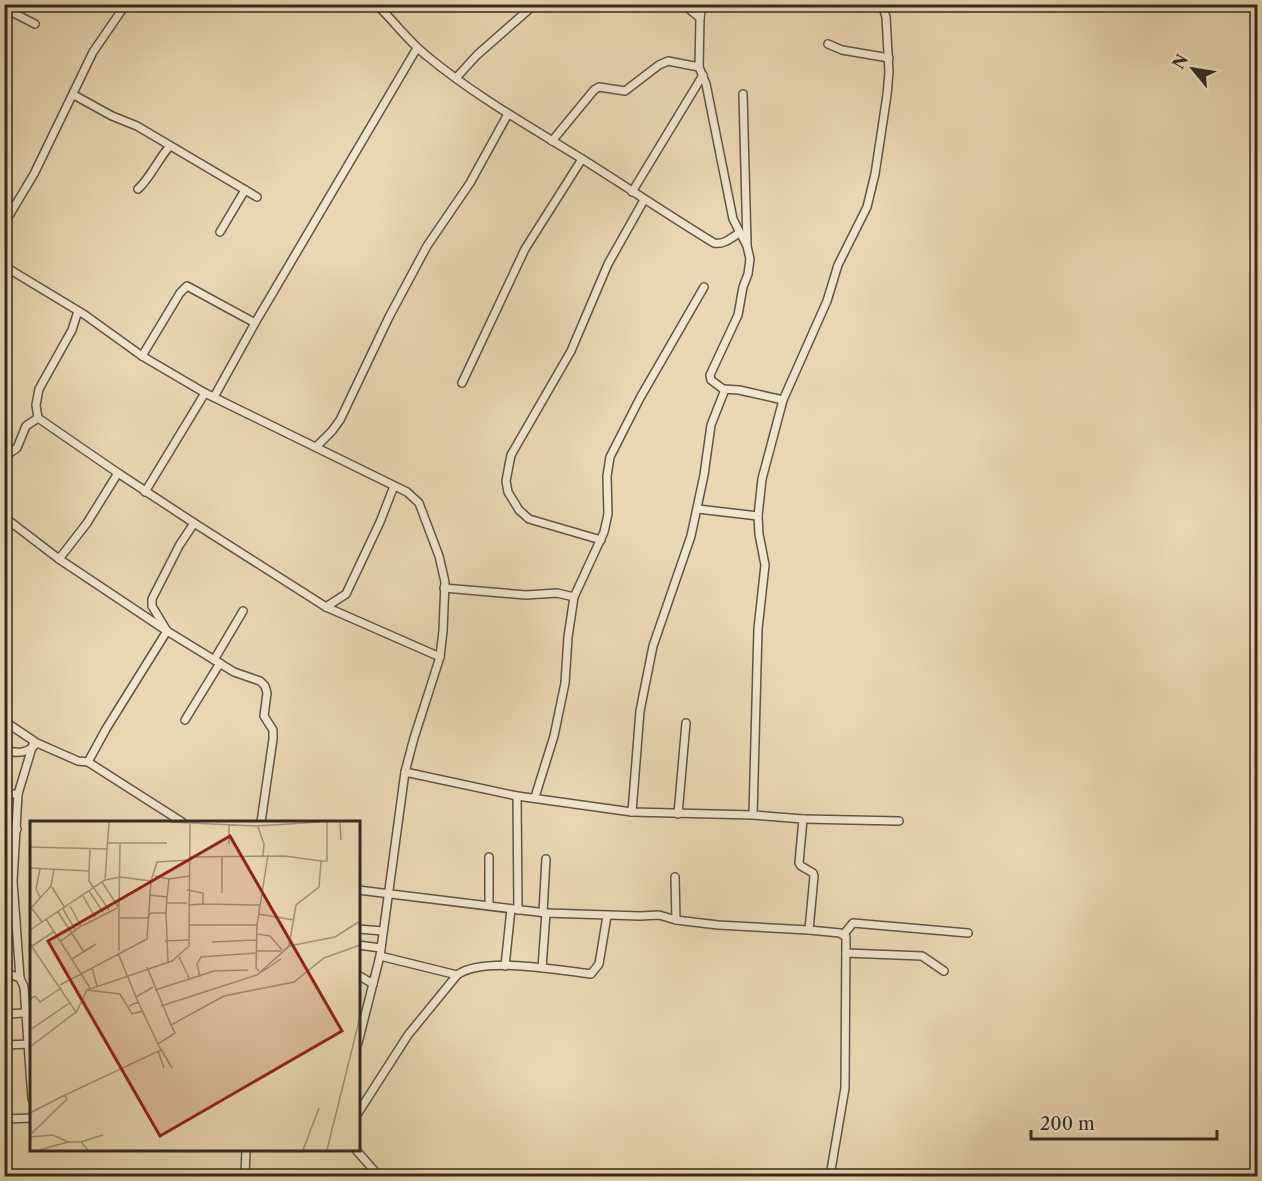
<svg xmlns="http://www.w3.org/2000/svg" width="1262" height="1181" font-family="'Libre Caslon Text',serif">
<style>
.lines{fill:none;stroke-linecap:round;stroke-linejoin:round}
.minor-casing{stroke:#615646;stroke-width:10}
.minor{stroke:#f1e6ce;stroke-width:7}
.inset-road{fill:none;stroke:#a19279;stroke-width:1.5}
.view{fill:#8f2418;fill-opacity:0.15;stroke:#8f2418;stroke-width:3}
.inset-edge{fill:none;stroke:#332a21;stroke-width:3}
</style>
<rect width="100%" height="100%" fill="#ead8b4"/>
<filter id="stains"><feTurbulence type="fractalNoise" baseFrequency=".00333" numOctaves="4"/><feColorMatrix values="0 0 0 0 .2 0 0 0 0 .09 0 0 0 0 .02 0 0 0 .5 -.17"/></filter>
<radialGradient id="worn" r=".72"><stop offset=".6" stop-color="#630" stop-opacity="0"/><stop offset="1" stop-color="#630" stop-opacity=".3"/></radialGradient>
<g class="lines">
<!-- minor casing -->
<g class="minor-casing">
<g id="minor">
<path d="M376,4C394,21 408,41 427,56C474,95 527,125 579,157C624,185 668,215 714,243C724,245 731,238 739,233"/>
<polyline points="4,8 35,24"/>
<polyline points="700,18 702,4"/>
<polyline points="828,44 842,50 889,58"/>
<polyline points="456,78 477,55 535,4"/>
<polyline points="743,94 747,244"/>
<polyline points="74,95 112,116 137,126 257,197"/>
<polyline points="552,141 594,90 599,87 625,91 659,65 668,61 699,67"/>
<path d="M138,189C151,177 158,159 170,146"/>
<polyline points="632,192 703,75"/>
<polyline points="4,224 34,174 93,52 126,4"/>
<polyline points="220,232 245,190"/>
<polyline points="4,266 85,315 142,356 205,393 407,492 419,503 439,556 445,582 443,631 440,657 414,738 405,772 380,956 358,1043"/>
<polyline points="255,323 417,48"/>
<polyline points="142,356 180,293 187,286 255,323 214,397"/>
<polyline points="462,383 525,249 582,159"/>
<polyline points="723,389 739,390 783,400"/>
<polyline points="38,418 118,473"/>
<polyline points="316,447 332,431 340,420 389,317 427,246 470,183 508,114"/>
<polyline points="4,457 17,448 26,426 38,418 36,405 39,389 72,330 78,311"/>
<polyline points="145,492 205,393"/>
<polyline points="698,509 758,516"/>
<polyline points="4,517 59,559 167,631 234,672 260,681 265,686 267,693 264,716 273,730 273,739 261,822"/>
<polyline points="194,523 326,607 440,657"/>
<polyline points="601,540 529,519 519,510 508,492 506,481 511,455 571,351 608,264 644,200"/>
<polyline points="59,559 87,523 118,473 194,523 179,546 152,599 152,606 167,631 106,729 88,762"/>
<polyline points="444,588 526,595 557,593 574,597"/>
<polyline points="326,607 346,594 380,522 394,486"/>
<polyline points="214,660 243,611"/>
<polyline points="185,720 220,663"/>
<polyline points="4,721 34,741 18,794 13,881 20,978"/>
<path d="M4,751C19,753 27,754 37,743L78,761L88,762L182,822"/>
<polyline points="405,772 517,796 632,812 753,815"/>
<polyline points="4,794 18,794"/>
<polyline points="517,796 518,910"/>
<polyline points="535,797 554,736 565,683 568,637 574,597 604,532 608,514 607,476 610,457 640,398 704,287"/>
<polyline points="632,812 640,711 653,646 691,536 704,475 711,425 724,392 723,389 711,380 710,375 738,315 743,287 748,274 750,259 747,246 733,219 706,84 699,67 700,18 683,4"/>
<polyline points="678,814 686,723"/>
<polyline points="803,819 899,821"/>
<polyline points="4,830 17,829"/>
<polyline points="489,857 489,905"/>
<polyline points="675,877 676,920"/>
<polyline points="358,890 546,913"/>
<polyline points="543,912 546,859"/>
<polyline points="358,929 383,931"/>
<polyline points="844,934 853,923 968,933"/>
<polyline points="358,945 381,948"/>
<polyline points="846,953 922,956 944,971"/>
<polyline points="380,956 457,975"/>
<polyline points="505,966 511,909"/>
<polyline points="542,968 546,913 640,916 659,915 676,920 718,925 809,930"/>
<polyline points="4,972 20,978 24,987 32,1099"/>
<polyline points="358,975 373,984"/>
<polyline points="4,1014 26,1013"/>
<polyline points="4,1045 32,1044"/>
<path d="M358,1113L408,1035L457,975C483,956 559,970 591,974L599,964L607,916"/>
<polyline points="4,1119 32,1118"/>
<polyline points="356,1150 379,1176"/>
<polyline points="245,1176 246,1150"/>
<polyline points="830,1176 845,1088 846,937 840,933 809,930 814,876 813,873 801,866 799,863 803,819 753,815 758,629 765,565 759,534 758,516 762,479 783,400 827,301 838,265 867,207 875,174 887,95 889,72 886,17 882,4"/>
</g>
</g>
<!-- minor -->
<use href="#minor" class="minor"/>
</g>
<!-- overview -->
<g transform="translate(30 821)">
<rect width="330" height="330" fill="#ead8b4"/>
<path class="inset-road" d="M140,1L226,5L290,1M310,1L311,19M199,4V23M228,6L234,23L233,35M77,22H137M0,26L77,28M192,35V72M159,36L255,35L291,40M0,47L59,50L60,28M10,48L6,68L10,76M59,50V60L79,89M125,55L139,58L159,55M75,59L79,1M72,61L89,87V130M22,66L35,87M157,69L173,72V83L158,84M59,70L73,91M53,75L65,96M137,76L139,58M137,82H157M173,83L230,84M1,86L12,101M2,86L21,65L24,48M89,86L90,23M33,88L46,110M28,91L54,131M136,92L138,141M228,93L264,99M90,97H117L121,92H136L137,76L119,74M16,98L60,167M159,104H227M52,105L87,87M0,109L75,59L90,56L121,60M227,113L240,115L252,129M31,120L51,105L40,85M135,120L160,119M182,121L227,119M0,123L46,191L0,226M2,125L25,110M259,125L305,116L330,100M226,130H251M88,132L108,181M149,136L159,157M42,138L66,123M117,146L141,204M62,147L67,165M229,150L226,147L227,104L238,34M230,152L251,138M170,156L167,143L171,136L226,132M30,164L117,118L121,60L127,41L159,39M57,169L90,173L102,193L113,190M125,169L184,150L218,149M106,176L123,166M0,178L5,175L10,181L31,167M99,185L108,181L128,223M131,185L227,154L259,125L266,84L289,66L291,40H297V1M46,192L57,169L142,140L159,125L160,2M0,209L41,181M131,228L142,247M128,230L134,247M0,292L35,274M0,314L37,278L35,274L131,229L128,223L145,212L141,204L194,175L264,161L294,137L330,124M0,316L23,314L38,321H51L58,329M51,321L73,314M9,329L38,321M273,329L289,287M297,329L330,196"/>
<path class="view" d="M200,15L312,210L130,315L18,120Z"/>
<rect width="330" height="330" class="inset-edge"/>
</g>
<!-- margin -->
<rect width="1262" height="1181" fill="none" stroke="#ead8b4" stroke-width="24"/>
<rect x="6" y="6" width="1250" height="1169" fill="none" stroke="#332a21" stroke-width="3"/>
<rect x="12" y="12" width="1238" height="1157" fill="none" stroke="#332a21" stroke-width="1.5"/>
<!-- north arrow -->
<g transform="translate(1193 69) rotate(300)" stroke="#f1e6ce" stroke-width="4.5" paint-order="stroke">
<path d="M0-4.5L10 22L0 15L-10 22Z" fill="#332a21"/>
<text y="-9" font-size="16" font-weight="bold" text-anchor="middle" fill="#332a21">N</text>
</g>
<!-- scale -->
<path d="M1031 1130v9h186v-9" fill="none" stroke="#332a21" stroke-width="3"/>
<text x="1040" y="1130" font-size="18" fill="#332a21" stroke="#f1e6ce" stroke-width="4.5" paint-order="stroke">200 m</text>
<rect width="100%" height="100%" filter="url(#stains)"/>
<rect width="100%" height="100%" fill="url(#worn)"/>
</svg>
